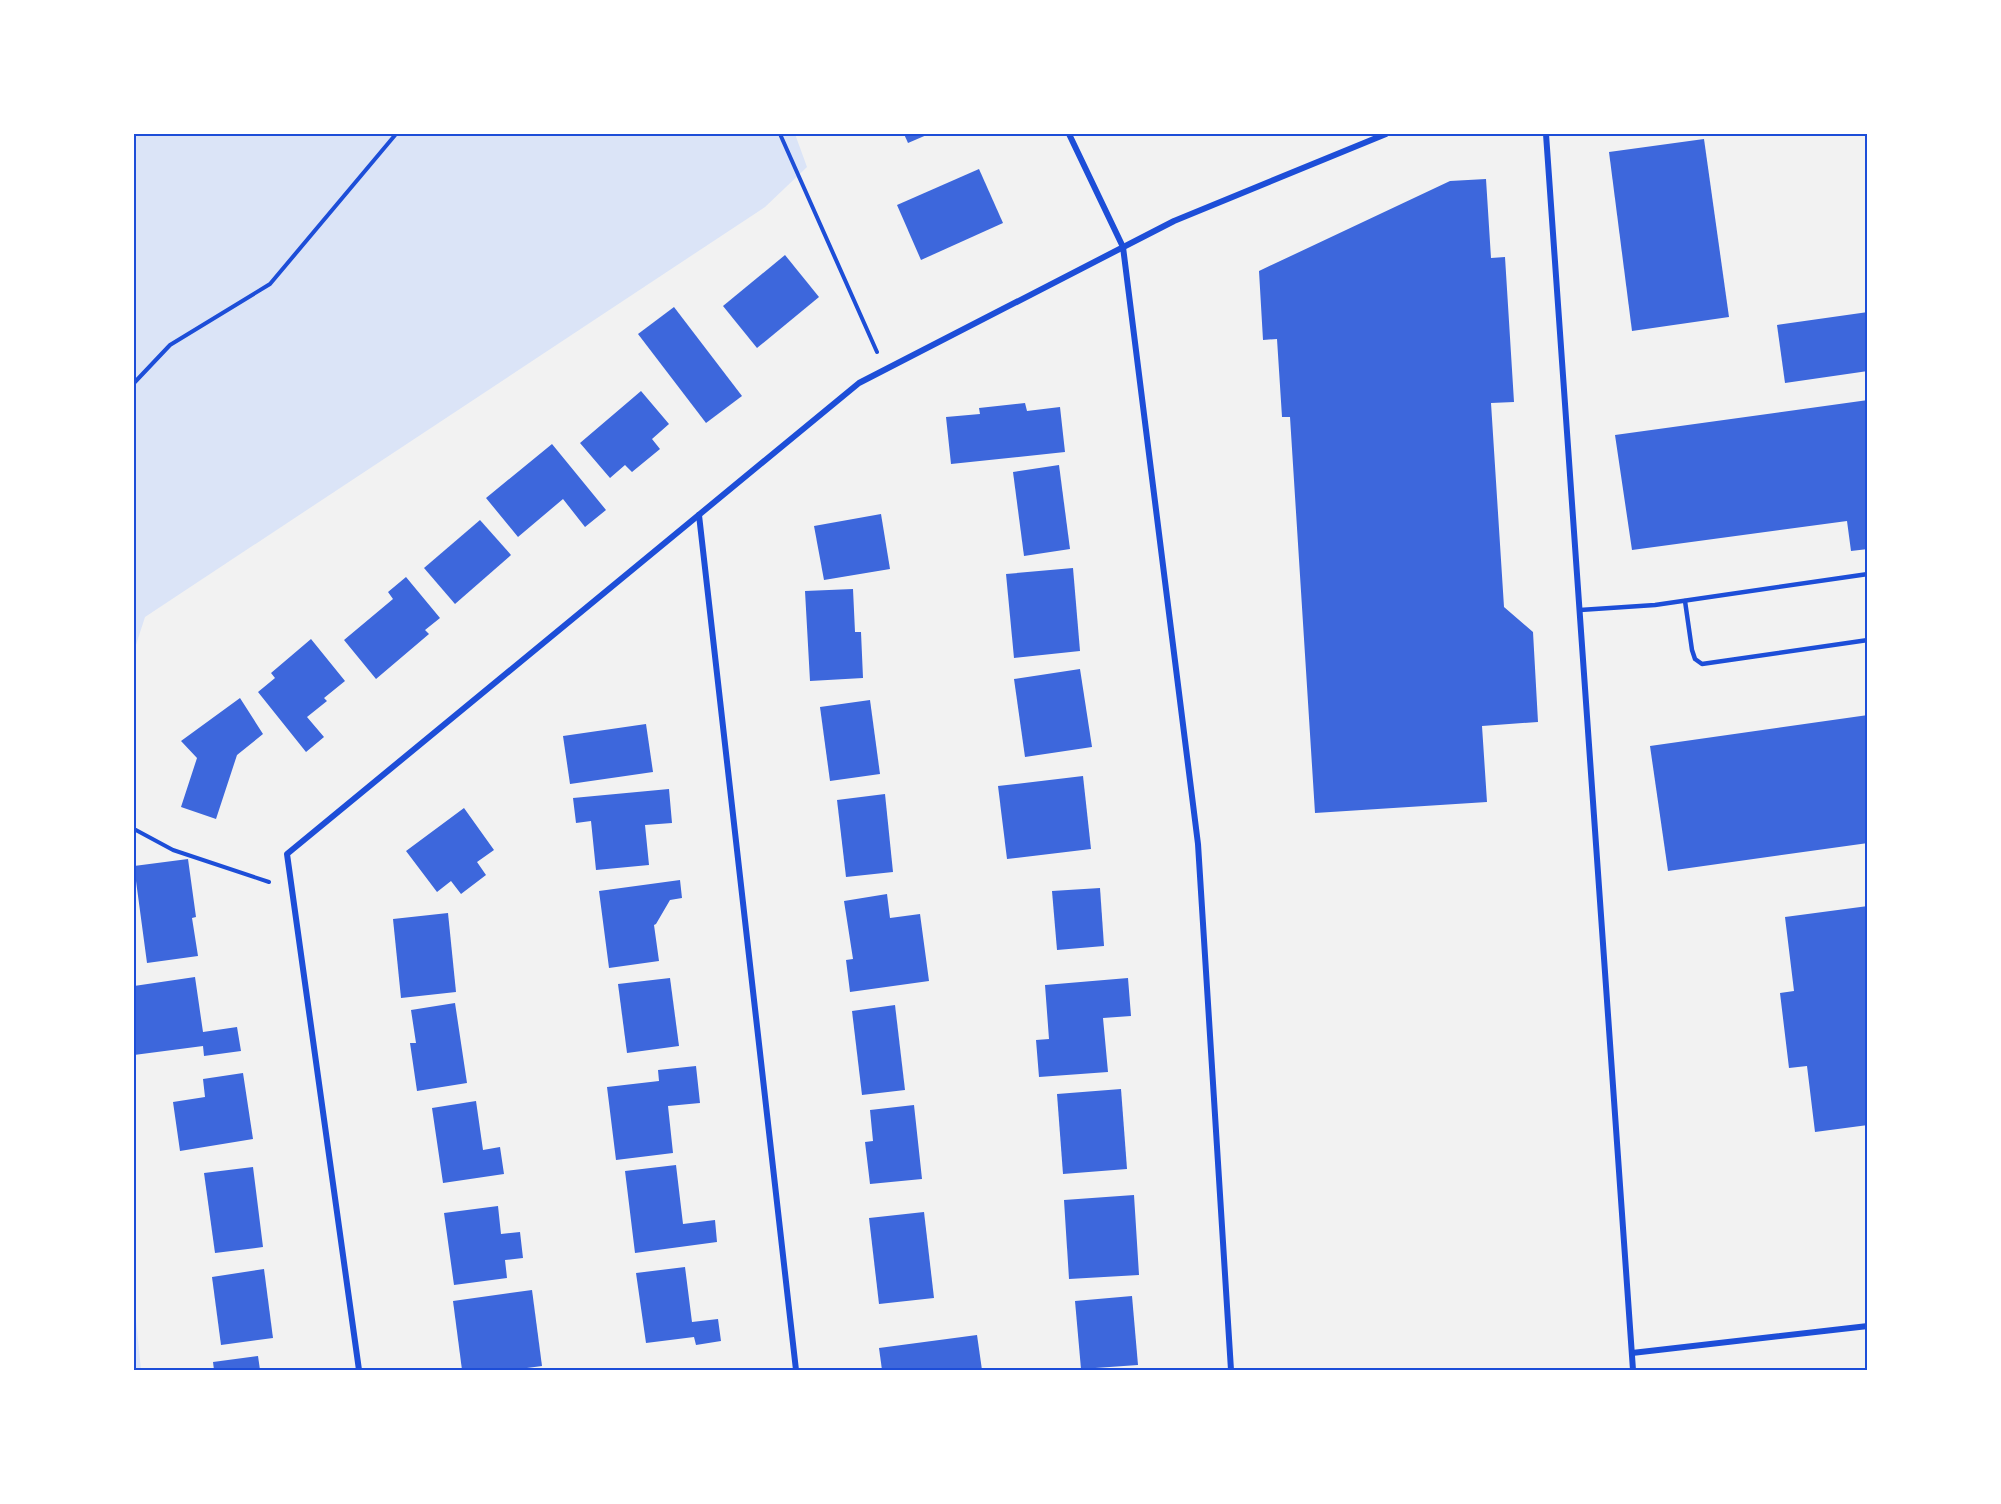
<svg xmlns="http://www.w3.org/2000/svg" width="2001" height="1504" font-family="'DejaVu Sans',sans-serif">
<style>
.green{fill:#dbe4f7}
.building{fill:#3d67dc}
.lines{fill:none;stroke-linecap:round;stroke-linejoin:round}
.path{stroke:#1d4ed8;stroke-width:4}
.service{stroke:#1d4ed8;stroke-width:4.5}
.minor{stroke:#1d4ed8;stroke-width:6}
.neatline{fill:none;stroke:#1d4ed8;stroke-width:2}
</style>
<rect width="100%" height="100%" fill="#f2f2f2"/>
<!-- green -->
<g class="green">
<polygon points="134,134 795,134 807,167 765,207 145,617 134,651"/>
<polygon points="134,1299 141,1370 134,1370"/>
</g>
<!-- building -->
<g class="building">
<polygon points="904,134 929,134 908,143"/>
<polygon points="1704,139 1729,317 1632,331 1609,152"/>
<polygon points="979,169 1003,223 921,260 897,205"/>
<polygon points="1486,179 1491,258 1505,257 1514,402 1491,403 1504,607 1533,632 1538,722 1482,726 1487,802 1315,813 1290,417 1282,417 1277,339 1263,340 1259,271 1450,181"/>
<polygon points="785,255 819,297 757,348 723,306"/>
<polygon points="674,307 742,396 706,423 638,334"/>
<polygon points="1868,312 1868,371 1785,383 1777,325"/>
<polygon points="641,391 669,424 652,439 660,449 632,472 625,465 610,478 580,443"/>
<polygon points="1868,400 1868,549 1851,551 1847,521 1632,550 1615,435"/>
<polygon points="1025,403 1027,411 1060,407 1065,452 951,464 946,417 980,414 979,408"/>
<polygon points="552,444 606,510 585,527 563,499 518,537 486,498"/>
<polygon points="1059,465 1070,549 1024,556 1013,472"/>
<polygon points="881,514 890,569 824,580 814,526"/>
<polygon points="480,520 511,555 455,604 424,568"/>
<polygon points="1073,568 1080,651 1014,658 1006,574"/>
<polygon points="406,577 440,618 425,630 429,634 376,679 344,640 393,599 388,592"/>
<polygon points="853,589 855,632 861,632 863,678 810,681 805,591"/>
<polygon points="311,639 345,681 324,698 327,701 307,717 324,737 306,752 258,692 275,678 271,673"/>
<polygon points="1080,669 1092,747 1025,757 1014,679"/>
<polygon points="240,698 263,734 237,755 216,819 181,807 197,758 181,741"/>
<polygon points="870,700 880,774 830,781 820,707"/>
<polygon points="1868,715 1868,843 1668,871 1650,746"/>
<polygon points="646,724 653,772 570,784 563,736"/>
<polygon points="1083,776 1091,849 1007,859 998,786"/>
<polygon points="669,789 672,823 645,825 649,865 596,870 591,821 576,823 573,798"/>
<polygon points="885,794 893,872 846,877 837,800"/>
<polygon points="464,808 494,850 477,862 486,875 461,894 451,881 437,892 406,851"/>
<polygon points="188,859 196,917 192,918 198,956 147,963 134,866"/>
<polygon points="680,880 682,898 670,900 656,924 654,925 659,961 609,968 599,891"/>
<polygon points="1100,888 1104,946 1057,950 1052,891"/>
<polygon points="887,894 890,918 920,914 929,981 850,992 846,960 853,959 844,901"/>
<polygon points="1868,906 1868,1125 1815,1132 1807,1066 1789,1068 1780,993 1794,991 1785,917"/>
<polygon points="448,913 456,992 401,998 393,919"/>
<polygon points="195,977 203,1032 237,1027 241,1051 204,1056 203,1046 134,1055 134,986"/>
<polygon points="670,978 679,1046 627,1053 618,984"/>
<polygon points="1128,978 1131,1016 1103,1018 1108,1072 1039,1077 1036,1040 1049,1039 1045,985"/>
<polygon points="455,1003 467,1083 417,1091 410,1043 416,1043 411,1010"/>
<polygon points="895,1005 905,1090 862,1095 852,1011"/>
<polygon points="696,1066 700,1103 668,1106 673,1153 616,1160 607,1087 659,1081 658,1070"/>
<polygon points="243,1073 253,1139 180,1151 173,1102 205,1097 203,1079"/>
<polygon points="1121,1089 1127,1169 1063,1174 1057,1094"/>
<polygon points="476,1101 483,1150 500,1147 504,1174 443,1183 432,1108"/>
<polygon points="914,1105 922,1179 870,1184 865,1142 873,1141 870,1110"/>
<polygon points="676,1165 683,1224 715,1220 717,1242 635,1253 625,1171"/>
<polygon points="253,1167 263,1247 215,1253 204,1173"/>
<polygon points="1134,1195 1139,1275 1069,1279 1064,1200"/>
<polygon points="498,1206 501,1234 520,1232 523,1258 505,1260 507,1278 454,1285 444,1213"/>
<polygon points="924,1212 934,1298 879,1304 869,1218"/>
<polygon points="685,1267 692,1322 718,1319 721,1341 696,1345 694,1337 646,1343 636,1273"/>
<polygon points="264,1269 273,1338 221,1345 212,1277"/>
<polygon points="532,1290 542,1366 512,1370 462,1370 453,1301"/>
<polygon points="1132,1296 1138,1365 1081,1369 1075,1301"/>
<polygon points="977,1335 982,1370 882,1370 879,1348"/>
<polygon points="258,1356 260,1370 214,1370 213,1362"/>
</g>
<g class="lines">
<!-- path -->
<g class="path">
<polyline points="780,134 877,352"/>
<polyline points="134,383 170,345 270,284 396,134"/>
<polyline points="134,829 173,850 269,882"/>
</g>
<!-- service -->
<g class="service">
<polyline points="1685,601 1692,650 1695,659 1702,664 1868,640"/>
<polyline points="1580,610 1655,605 1868,574"/>
</g>
<!-- minor -->
<g class="minor">
<polyline points="1069,134 1123,247 1198,844 1231,1370"/>
<polyline points="1546,134 1633,1370"/>
<polyline points="699,515 796,1370"/>
<polyline points="1632,1353 1868,1326"/>
<polyline points="359,1370 287,854 859,383 1174,221 1386,134"/>
</g>
</g>
<!-- border -->
<rect width="2001" height="1504" fill="none" stroke="#ffffff" stroke-width="270"/>
<rect x="135" y="135" width="1731" height="1234" class="neatline"/>
</svg>
